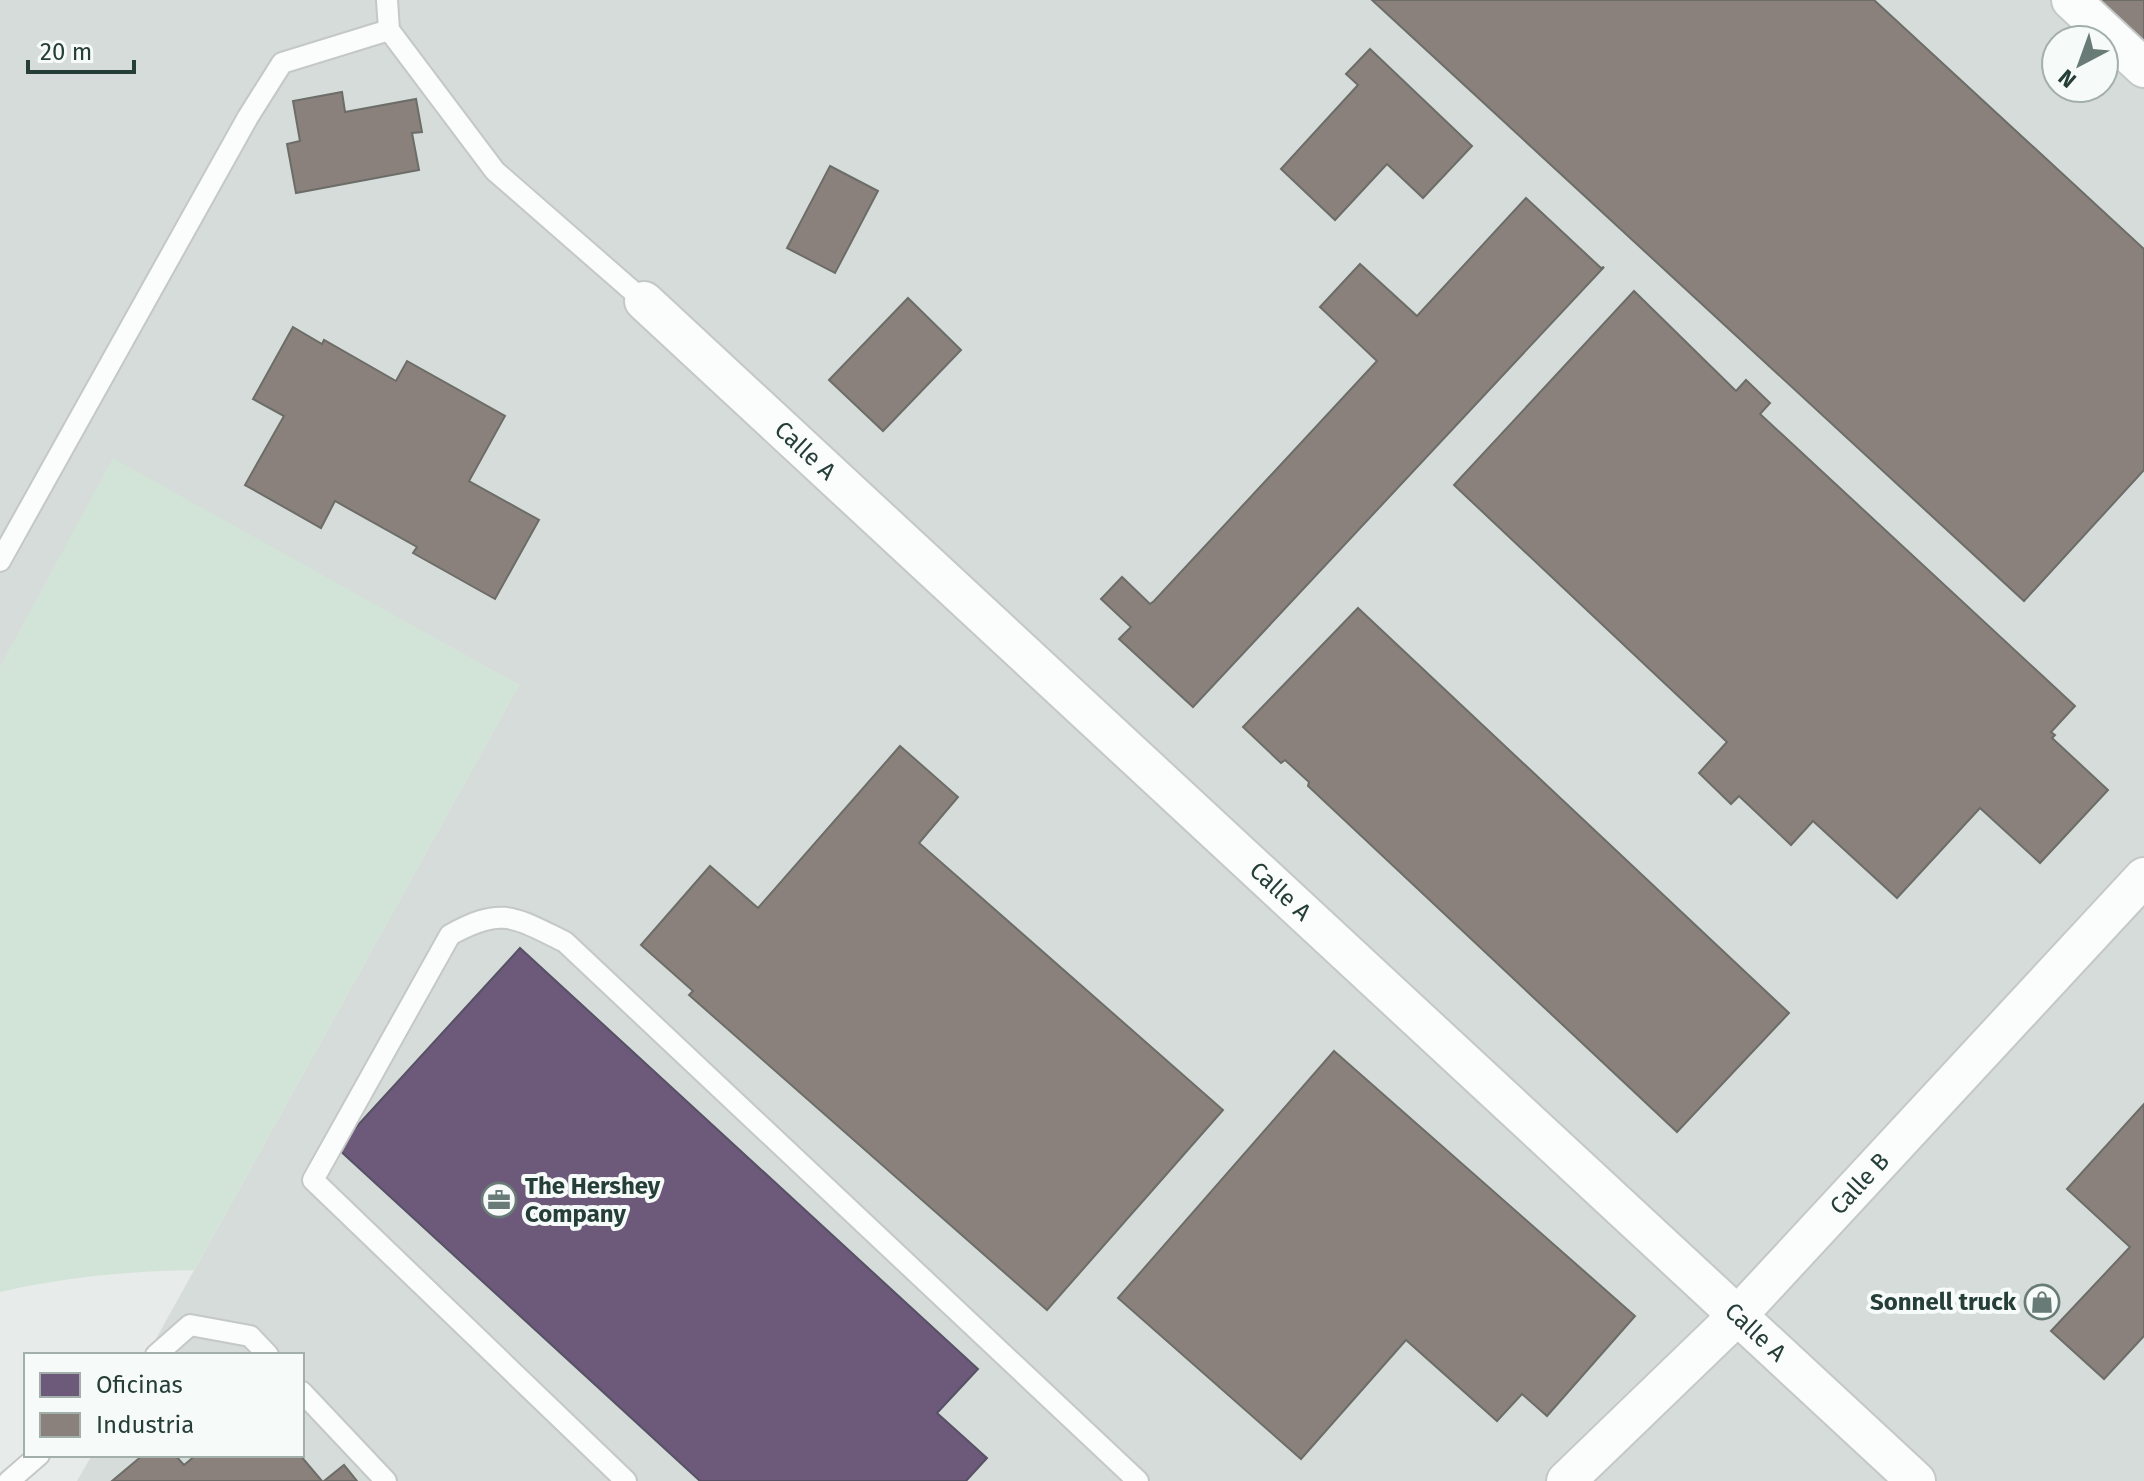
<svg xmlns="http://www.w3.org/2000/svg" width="2144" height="1481" font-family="'Fira Sans',sans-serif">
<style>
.built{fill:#d5dcd9;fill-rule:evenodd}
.green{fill:#d2e3d7}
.offices{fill:#6d597a;stroke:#575166;stroke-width:2}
.industry{fill:#8a817c;stroke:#6c6d68;stroke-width:2}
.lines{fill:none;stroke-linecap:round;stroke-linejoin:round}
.lane-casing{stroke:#c4c8c6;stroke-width:24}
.street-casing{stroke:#c4c8c6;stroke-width:42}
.lane{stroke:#fbfcfc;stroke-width:20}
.street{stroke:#fbfcfc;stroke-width:38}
.labels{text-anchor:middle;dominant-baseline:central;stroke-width:8;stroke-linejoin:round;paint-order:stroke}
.street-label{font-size:24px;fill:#253e38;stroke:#f6faf8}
.poi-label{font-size:24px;font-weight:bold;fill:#253e38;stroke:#f6faf8;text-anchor:start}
</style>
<rect width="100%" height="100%" fill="#e7ebe9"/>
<!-- built -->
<path class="built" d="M0,0H2144V1481H77L92,1455H302V1355H147L519,685L113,459L0,668ZM2056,40H2104V88H2056Z"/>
<!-- green -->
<path class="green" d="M113,458L519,685L194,1270C130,1271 63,1277 0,1292V668Z"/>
<!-- offices -->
<polygon class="offices" points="520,948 978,1369 937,1413 987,1458 966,1481 700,1481 337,1148"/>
<!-- industry -->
<g class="industry">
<polygon points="1372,0 1874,0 2144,249 2144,470 2024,601"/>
<polygon points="2096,0 2144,0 2144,45"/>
<polygon points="1370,49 1472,146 1423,198 1387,164 1335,220 1281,169 1358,85 1346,74"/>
<polygon points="342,92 345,112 416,99 422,132 412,133 419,170 296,193 287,144 300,141 293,101"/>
<polygon points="830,166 878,191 835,273 787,248"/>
<polygon points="1526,198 1601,268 1604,267 1193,707 1119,639 1131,627 1101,599 1122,577 1150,604 1154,601 1377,361 1320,307 1360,264 1417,316"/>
<polygon points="1634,291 1736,391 1746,380 1770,403 1760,414 2075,706 2051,732 2055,735 2052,738 2108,790 2040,863 1980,808 1897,898 1813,821 1791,845 1739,796 1731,804 1699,773 1727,742 1454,485"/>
<polygon points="908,298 961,350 883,431 829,380"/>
<polygon points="293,327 322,344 324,340 396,381 407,361 505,416 469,481 539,520 495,599 413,553 417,547 335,501 321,528 245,485 284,416 253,399"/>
<polygon points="1358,608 1789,1013 1677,1132 1308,786 1309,782 1285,760 1281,763 1243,727"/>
<polygon points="900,746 958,797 919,843 1223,1110 1047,1310 689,995 693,991 641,945 710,866 758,908"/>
<polygon points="1334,1051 1635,1316 1547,1416 1522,1394 1497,1421 1406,1340 1301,1459 1118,1298"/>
<polygon points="2144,1104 2144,1336 2104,1379 2051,1331 2130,1247 2067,1189"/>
<polygon points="143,1455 175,1455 184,1465 196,1455 300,1455 322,1481 112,1481"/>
<polygon points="344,1465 357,1481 324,1481"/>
</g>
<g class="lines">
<!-- lane casing -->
<g class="lane-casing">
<g id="lane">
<polyline points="387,0 389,30 495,171 644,301"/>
<polyline points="0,561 248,117 282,63 389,30"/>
<polyline points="156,1355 190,1325 250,1336 268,1355"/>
<polyline points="302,1392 386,1481"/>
<polyline points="9,1481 39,1455"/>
<path d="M626,1481L313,1180L450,935C502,906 514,917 565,942L1138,1481"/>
</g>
</g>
<!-- street casing -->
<g class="street-casing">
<g id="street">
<polyline points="2071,0 2144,68"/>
<path id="s1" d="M644,301L1916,1481"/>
<path id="s2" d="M1566,1481L1737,1316L2144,877"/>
</g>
</g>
<!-- lane -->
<use href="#lane" class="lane"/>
<!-- street -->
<use href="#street" class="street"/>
</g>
<!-- icons -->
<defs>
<g id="office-ring" transform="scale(1.8)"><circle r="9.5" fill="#f6faf8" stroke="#697b76" stroke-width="1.5"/><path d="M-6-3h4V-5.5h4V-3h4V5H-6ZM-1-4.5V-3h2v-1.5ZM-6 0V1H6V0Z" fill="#697b76"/></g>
<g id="shop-ring" transform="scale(1.8)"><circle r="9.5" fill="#f6faf8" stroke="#697b76" stroke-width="1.5"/><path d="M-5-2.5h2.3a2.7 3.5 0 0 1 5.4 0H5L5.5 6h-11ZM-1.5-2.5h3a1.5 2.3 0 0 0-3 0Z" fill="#697b76"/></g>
</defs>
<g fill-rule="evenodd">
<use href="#office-ring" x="499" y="1200"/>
<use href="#shop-ring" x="2042" y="1302"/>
</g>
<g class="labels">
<!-- street labels -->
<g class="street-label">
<text stroke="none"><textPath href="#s1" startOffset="220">Calle A</textPath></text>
<text stroke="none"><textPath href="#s1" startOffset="868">Calle A</textPath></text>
<text stroke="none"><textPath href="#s2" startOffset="418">Calle B</textPath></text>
<text stroke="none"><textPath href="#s1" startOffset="1516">Calle A</textPath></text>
</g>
<!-- poi labels -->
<g class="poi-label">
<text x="525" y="1186">The Hershey<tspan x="525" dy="28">Company</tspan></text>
<text x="2016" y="1302" text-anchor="end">Sonnell truck</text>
</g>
</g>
<!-- legend -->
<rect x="24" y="1353" width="280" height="104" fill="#f6faf8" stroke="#a2afab" stroke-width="2"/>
<rect x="40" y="1373" width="40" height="24" fill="#6d597a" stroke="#a2afab" stroke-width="2"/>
<text x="96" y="1393" font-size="24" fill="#253e38">Oficinas</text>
<rect x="40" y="1413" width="40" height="24" fill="#8a817c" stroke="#a2afab" stroke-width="2"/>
<text x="96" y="1433" font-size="24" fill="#253e38">Industria</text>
<!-- north arrow -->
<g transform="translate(2080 64) rotate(221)"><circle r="38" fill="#f6faf8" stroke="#a2afab" stroke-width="2"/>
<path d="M0-6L14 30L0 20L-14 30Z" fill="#697b76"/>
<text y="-12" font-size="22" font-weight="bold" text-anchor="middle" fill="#253e38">N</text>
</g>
<!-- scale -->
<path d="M28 60v12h106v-12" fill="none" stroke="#253e38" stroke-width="4"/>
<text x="40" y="60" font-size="24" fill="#253e38" stroke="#f6faf8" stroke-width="6" paint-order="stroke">20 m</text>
</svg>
